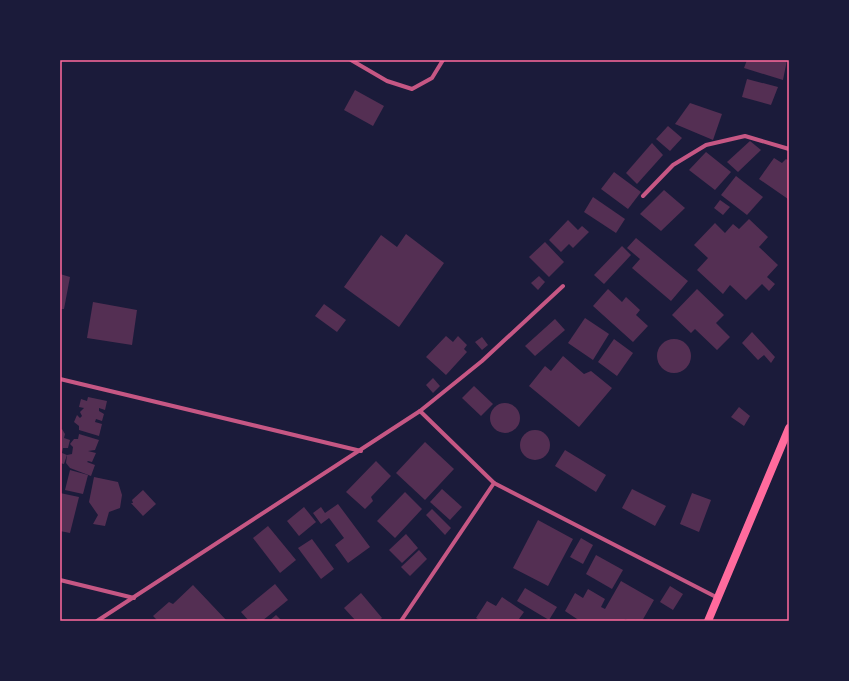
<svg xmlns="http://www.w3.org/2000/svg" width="849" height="681" font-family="Manrope,sans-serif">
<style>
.building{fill:#542f53}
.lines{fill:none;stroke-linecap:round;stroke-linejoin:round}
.minor{stroke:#c65784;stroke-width:4}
.secondary{stroke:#ff6b9d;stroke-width:8}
.neatline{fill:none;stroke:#ff6b9d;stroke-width:1.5}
</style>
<rect width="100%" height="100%" fill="#1b1b3a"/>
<!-- building -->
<g class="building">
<polygon points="747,60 787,60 783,80 744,68"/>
<polygon points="747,79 778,87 771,105 742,97"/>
<polygon points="355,90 384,106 373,126 344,110"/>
<polygon points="690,103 722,114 713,140 675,124"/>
<polygon points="668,126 682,138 670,151 656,139"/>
<polygon points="750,141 761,150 738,172 727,162"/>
<polygon points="652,143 663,155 637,184 626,173"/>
<polygon points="706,152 731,172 715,190 689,170"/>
<polygon points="774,158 782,163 786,159 789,161 788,199 759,179"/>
<polygon points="614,172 641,192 628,209 601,189"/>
<polygon points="736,176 763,197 747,215 721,195"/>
<polygon points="664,190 685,208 661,231 640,214"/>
<polygon points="593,197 625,219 616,233 584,212"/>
<polygon points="720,200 730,207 723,215 714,208"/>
<polygon points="749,219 768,237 759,247 778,265 767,277 775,284 769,291 762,284 746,300 730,285 723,294 697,270 708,258 694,245 715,223 725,233 733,224 739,229"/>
<polygon points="568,220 578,230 582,226 589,232 573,248 569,244 561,252 549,240"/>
<polygon points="406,234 444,263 399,327 344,287 381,235 397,247"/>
<polygon points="636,238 688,281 671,301 632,268 640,259 627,248"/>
<polygon points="545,242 564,262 549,277 529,257"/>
<polygon points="622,246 631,255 604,284 594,275"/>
<polygon points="60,274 70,277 64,309 60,309"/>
<polygon points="539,276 545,282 538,290 531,283"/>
<polygon points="608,289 622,302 626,297 640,310 636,315 648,326 633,342 593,306"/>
<polygon points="697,289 724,315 716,323 730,337 717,350 695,329 691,333 672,315"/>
<polygon points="93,302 137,310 132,345 87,338"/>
<polygon points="324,304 346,320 337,332 315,316"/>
<polygon points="585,318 609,334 593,360 568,343"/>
<polygon points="555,319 565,330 535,356 525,346"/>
<polygon points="752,332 775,357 771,363 764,355 758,360 742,343"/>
<polygon points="446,336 453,342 458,336 467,345 464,349 467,352 446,375 426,357"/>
<polygon points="482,337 488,345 482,350 475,342"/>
<polygon points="614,339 633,353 617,376 598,362"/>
<circle cx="674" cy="356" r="17"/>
<polygon points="563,356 584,374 591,371 612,388 579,427 529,386 545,366 551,371"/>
<polygon points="433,378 440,386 433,393 426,385"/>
<polygon points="474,386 493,404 481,416 462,398"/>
<polygon points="88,397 107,401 105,410 99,408 99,411 104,414 102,421 96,419 95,422 102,424 99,436 79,430 79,426 74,422 77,415 80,418 82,416 80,412 84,408 79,407 81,399 87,401"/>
<circle cx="505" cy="418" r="15"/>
<polygon points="739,407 750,416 744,426 731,417"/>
<polygon points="62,429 65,434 64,438 70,440 68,448 63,448 62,453 67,455 64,464 60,463 60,430"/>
<circle cx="535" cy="445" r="15"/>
<polygon points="79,434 99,440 95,450 88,451 96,453 92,462 88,461 87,462 95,465 91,476 70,468 66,463 67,455 72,454 73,447 70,444 74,439 78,439"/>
<polygon points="425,442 454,469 425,500 396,473"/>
<polygon points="565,450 606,475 596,492 555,466"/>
<polygon points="376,461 391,476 371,497 373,501 365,509 346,492"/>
<polygon points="70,470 88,475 83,494 65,490"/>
<polygon points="94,477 118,482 122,495 120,508 109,512 105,526 93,524 98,515 89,502"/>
<polygon points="442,489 462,507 450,520 430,502"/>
<polygon points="632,489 666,506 655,526 622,508"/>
<polygon points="143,490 156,504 143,516 131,503 133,503 132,500"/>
<polygon points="405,492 422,509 395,538 377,521"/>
<polygon points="60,493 79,497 70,533 60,531"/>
<polygon points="692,493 711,500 699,532 680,524"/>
<polygon points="338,504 370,547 348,563 335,545 344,538 329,518 321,524 313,513 321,507 325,513"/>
<polygon points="304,507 316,522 299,536 287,521"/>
<polygon points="432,509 451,528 445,535 426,515"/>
<polygon points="538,520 573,539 548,586 513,568"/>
<polygon points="268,526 296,560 280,573 253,538"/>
<polygon points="406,534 418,548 402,563 389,550"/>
<polygon points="581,538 593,545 583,564 570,557"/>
<polygon points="312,539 334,569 321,579 298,548"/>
<polygon points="419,550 427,559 410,576 401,567"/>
<polygon points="596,555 623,570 612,589 586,574"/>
<polygon points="621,581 654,600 642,621 630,621 625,619 624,621 580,621 565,611 575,593 583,598 588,589 605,599 601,607 605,609"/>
<polygon points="275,584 288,600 262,621 249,621 241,612"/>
<polygon points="193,585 227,621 158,621 153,616 169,602 173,604"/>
<polygon points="670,586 683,594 673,610 660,602"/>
<polygon points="525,588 557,607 549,620 517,601"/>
<polygon points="361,593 382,618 378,621 356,621 344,608"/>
<polygon points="502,597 524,612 519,619 523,621 481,621 476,618 487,601 496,606"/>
<polygon points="276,615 282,621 269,621"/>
</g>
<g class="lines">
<!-- minor -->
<g class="minor">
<polyline points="351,60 387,81 412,89 432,78 443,60"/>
<polyline points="643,196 673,165 706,145 745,136 789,149"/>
<polyline points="60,379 361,451"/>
<polyline points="420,411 482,361 563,286"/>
<polyline points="60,580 134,598"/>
<polyline points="97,621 420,411 494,483 718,598"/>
<polyline points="401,621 494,483"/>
</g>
<!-- secondary -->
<polyline class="secondary" points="708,621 789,428"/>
</g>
<!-- border -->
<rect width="849" height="681" fill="none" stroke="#1b1b3a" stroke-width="122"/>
<rect x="61" y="61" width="727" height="559" class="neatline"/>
</svg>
